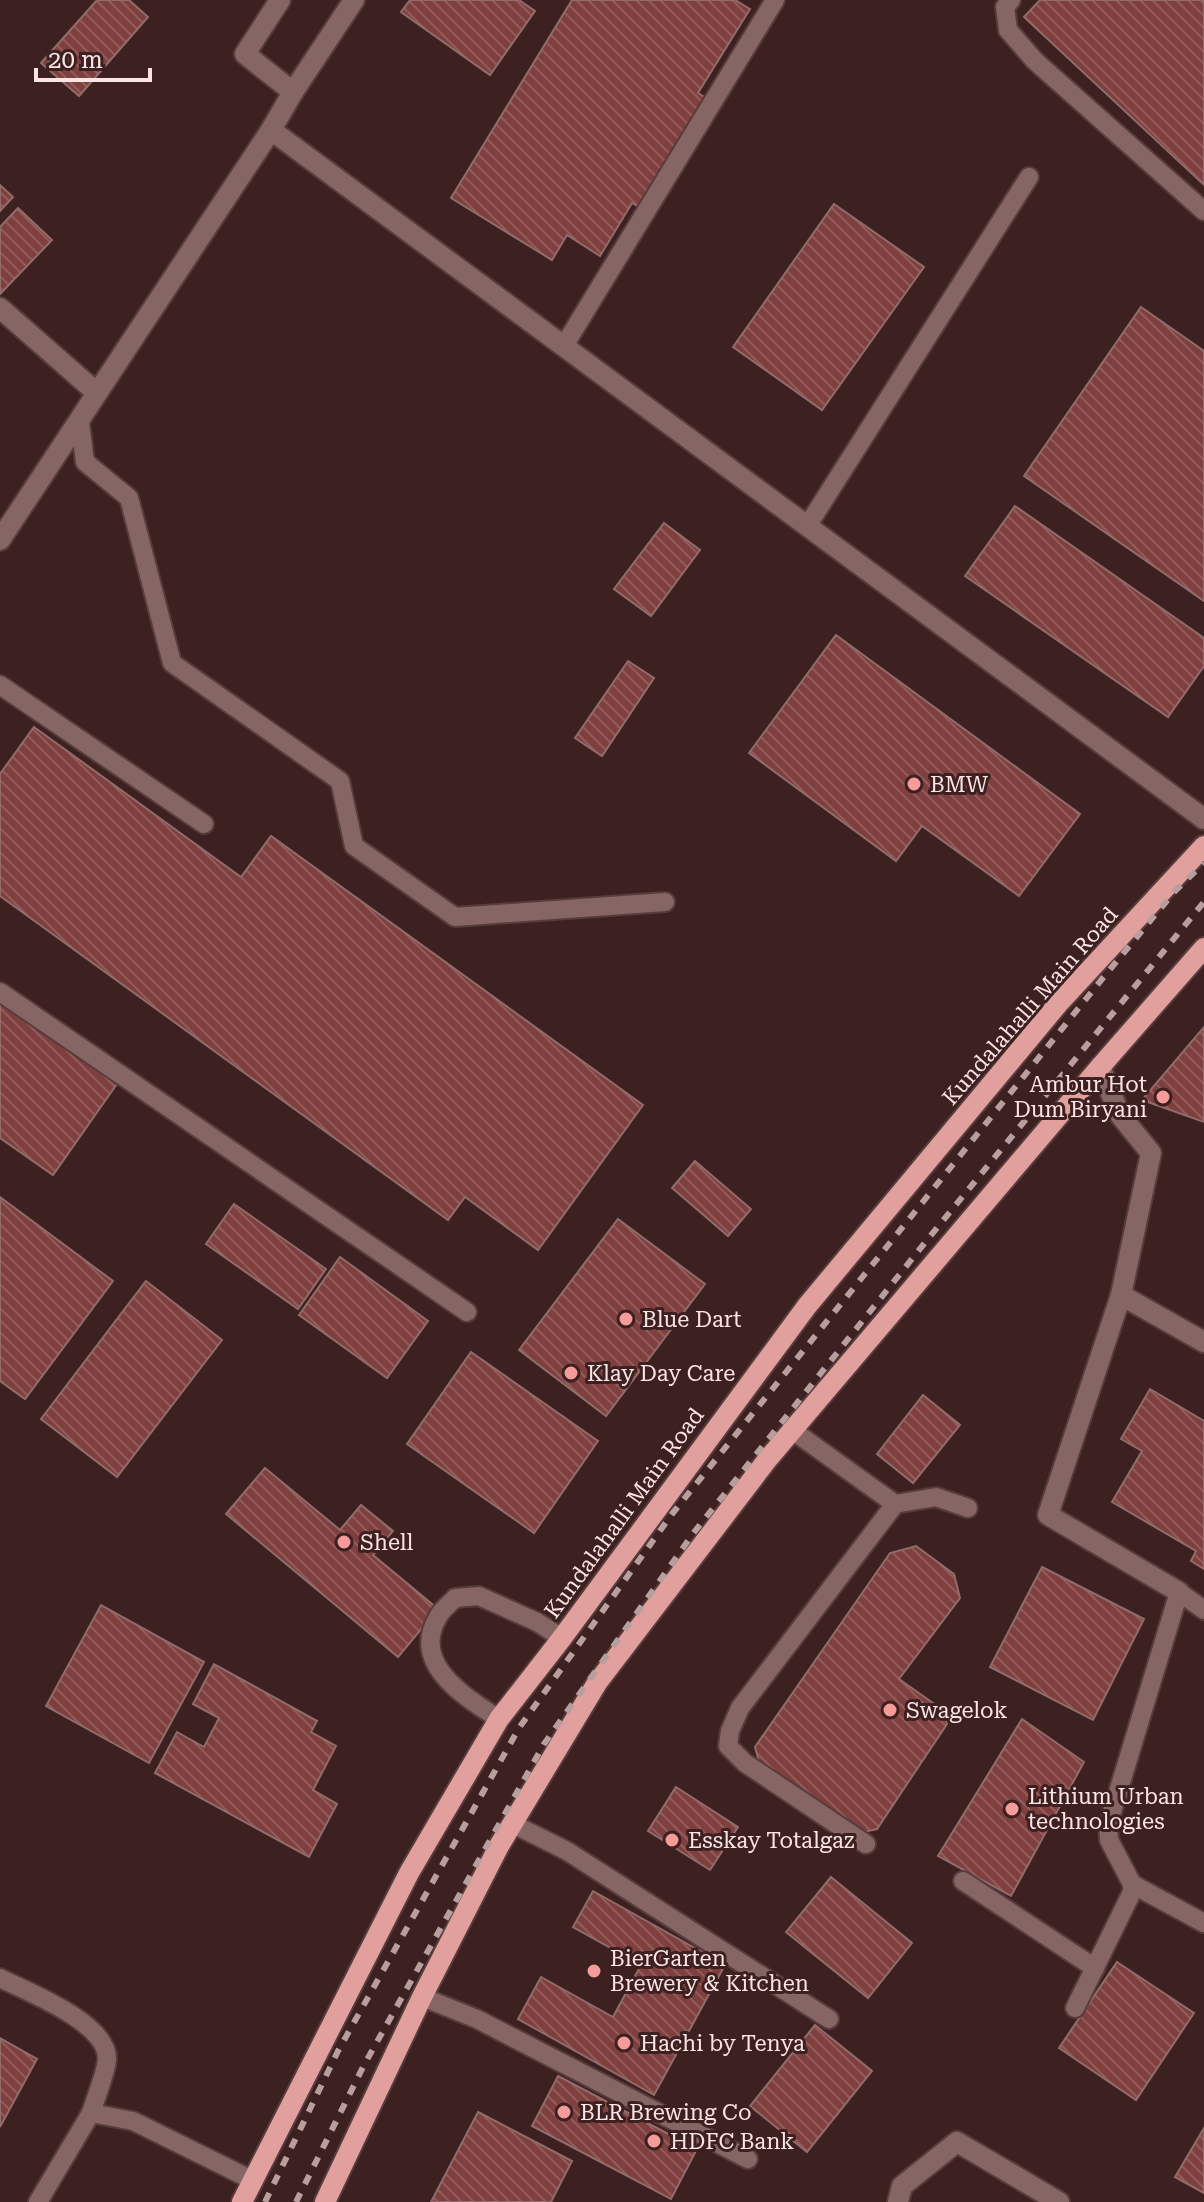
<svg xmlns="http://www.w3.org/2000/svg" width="1204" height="2202" font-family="'Roboto Serif',serif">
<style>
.building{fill:url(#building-back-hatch);stroke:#906c6b;stroke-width:2}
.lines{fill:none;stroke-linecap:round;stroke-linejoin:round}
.service-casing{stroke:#573c3b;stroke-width:22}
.minor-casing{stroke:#573c3b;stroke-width:24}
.tertiary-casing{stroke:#573c3b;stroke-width:24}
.primary-casing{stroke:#573c3b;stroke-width:24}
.service{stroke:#856664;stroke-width:18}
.minor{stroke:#856664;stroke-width:20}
.tertiary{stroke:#856664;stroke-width:20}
.primary{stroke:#e1a09e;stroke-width:20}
.rail{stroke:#b79f9e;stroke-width:6;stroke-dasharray:10 10;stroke-linecap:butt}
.poi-dot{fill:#f59b99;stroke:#3d2020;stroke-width:3}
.labels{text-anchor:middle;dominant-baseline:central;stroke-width:6;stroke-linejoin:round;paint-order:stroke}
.poi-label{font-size:22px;fill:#fae5e4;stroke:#3d2020;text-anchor:start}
.street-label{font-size:22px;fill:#fae5e4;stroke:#3d2020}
</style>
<defs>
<pattern id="building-back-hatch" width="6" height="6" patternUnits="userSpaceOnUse" patternTransform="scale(2)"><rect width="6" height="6" fill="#803f3f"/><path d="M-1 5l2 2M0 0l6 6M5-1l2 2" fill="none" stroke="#935b5b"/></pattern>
</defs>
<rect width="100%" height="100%" fill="#3d2020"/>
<!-- building -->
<g class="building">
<polygon points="97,0 129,0 148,17 79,96 41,63"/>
<polygon points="410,0 519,0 535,11 490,75 401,12"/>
<polygon points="572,0 735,0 750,9 698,93 711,101 639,207 632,203 600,256 567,235 552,260 451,198"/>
<polygon points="1040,0 1204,0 1204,185 1024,17"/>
<polygon points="0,185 13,197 0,211"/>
<polygon points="834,204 924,267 822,410 733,347"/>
<polygon points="18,208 52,240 0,294 0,227"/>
<polygon points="1141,307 1204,351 1204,601 1024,476"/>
<polygon points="1015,506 1204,638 1204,666 1168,717 965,576"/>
<polygon points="664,523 700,550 651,616 614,589"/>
<polygon points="836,635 1080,814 1019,896 922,826 896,861 749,753"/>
<polygon points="628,661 654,678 602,756 575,738"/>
<polygon points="34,727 241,877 271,836 643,1105 538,1250 465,1197 448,1220 0,896 0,774"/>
<polygon points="0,998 119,1081 53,1175 0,1138"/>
<polygon points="1204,1027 1204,1122 1142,1100"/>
<polygon points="695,1161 751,1209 728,1236 672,1188"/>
<polygon points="0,1197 113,1281 25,1399 0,1381"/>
<polygon points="234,1204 326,1269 298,1309 206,1244"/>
<polygon points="618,1219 705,1284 606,1416 519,1350"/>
<polygon points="340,1257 428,1321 387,1378 299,1315"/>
<polygon points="146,1281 222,1340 117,1477 41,1419"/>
<polygon points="471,1352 598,1441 534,1533 407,1444"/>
<polygon points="1150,1389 1204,1421 1204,1569 1191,1561 1196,1551 1112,1502 1142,1451 1121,1439"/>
<polygon points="923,1395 960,1425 913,1483 877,1454"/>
<polygon points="265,1468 340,1530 361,1505 393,1531 373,1555 438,1609 398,1657 226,1514"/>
<polygon points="916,1546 954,1574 960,1598 899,1679 943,1710 947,1724 877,1829 859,1833 760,1766 755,1747 890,1553"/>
<polygon points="1042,1567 1144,1619 1093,1720 990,1667"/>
<polygon points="101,1605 204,1662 149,1763 46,1706"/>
<polygon points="214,1664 317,1721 311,1732 336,1746 313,1790 337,1804 309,1857 155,1773 177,1732 204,1747 219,1718 193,1704"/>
<polygon points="1022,1719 1084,1762 1011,1896 938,1856"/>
<polygon points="676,1787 738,1827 710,1870 648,1831"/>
<polygon points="831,1877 912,1943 868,1998 786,1932"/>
<polygon points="593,1891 725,1965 654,2095 518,2019 541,1977 613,2017 641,1965 573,1927"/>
<polygon points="1117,1962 1194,2013 1136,2100 1059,2048"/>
<polygon points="815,2025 872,2071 807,2152 750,2106"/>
<polygon points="0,2038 37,2059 0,2127"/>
<polygon points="558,2076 697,2149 671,2199 532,2126"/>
<polygon points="478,2112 572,2161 551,2202 431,2202"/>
<polygon points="1204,2128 1204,2193 1175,2177"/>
</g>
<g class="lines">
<!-- service casing -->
<g class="service-casing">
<g id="service">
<polyline points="1011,0 1005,7 1008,30 1035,61 1204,211"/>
<polyline points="564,346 775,0"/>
<polyline points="80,423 85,462 129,498 172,663 340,781 354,846 455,917 665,902"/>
<polyline points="808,525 1029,177"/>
<polyline points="0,685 204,824"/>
<polyline points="0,992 467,1312"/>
<polyline points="792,1430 895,1504 740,1708 730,1731 728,1746 745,1763 866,1844"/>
<polyline points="895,1504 936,1497 968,1508"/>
<path d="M499,1719C465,1697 410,1664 438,1617C441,1610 450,1604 455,1598L479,1596L537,1622L562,1638"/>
<polyline points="513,1824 567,1851 829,2019"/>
<polyline points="963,1881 1095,1968"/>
<polyline points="1132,1884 1204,1923"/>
<path d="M0,1978C28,1992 106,2022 107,2058C107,2071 95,2099 91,2113"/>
<polyline points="422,1997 477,2019 748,2159"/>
<polyline points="1075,2008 1132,1892 1132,1884 1109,1840 1108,1825 1179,1592 1204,1610"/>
<polyline points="38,2202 91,2113 133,2121 252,2180"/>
</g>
</g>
<!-- minor casing -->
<g class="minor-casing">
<g id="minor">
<polyline points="280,0 245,54 293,92"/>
<polyline points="271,130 293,92 354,0"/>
<polyline points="0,308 97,393"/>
<polyline points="1100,1067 1120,1115 1151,1153 1121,1295 1048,1515 1179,1592"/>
<polyline points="1121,1295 1204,1342"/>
<polyline points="898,2202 902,2186 957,2142 1059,2202"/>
</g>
</g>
<!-- tertiary casing -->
<g class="tertiary-casing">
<polyline id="tertiary" points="0,540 271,130 1204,819"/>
</g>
<!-- primary casing -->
<g class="primary-casing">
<g id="primary">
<polyline points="242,2202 409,1873 499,1719 562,1638 807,1306 1058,1004 1204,846"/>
<polyline points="325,2202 422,1997 499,1846 597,1683 767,1460 1100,1067 1204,948"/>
</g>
</g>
<!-- service -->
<use href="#service" class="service"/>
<!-- minor -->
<use href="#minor" class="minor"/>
<!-- tertiary -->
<use href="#tertiary" class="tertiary"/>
<!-- primary -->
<use href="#primary" class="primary"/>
<!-- rail -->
<g class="rail">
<polyline points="265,2202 338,2051 519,1728 672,1514 1102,979 1175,891 1204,863"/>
<polyline points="296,2202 364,2065 544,1744 695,1531 927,1240 1204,902"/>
</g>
</g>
<!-- markers -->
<g class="poi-dot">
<circle cx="914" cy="784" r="8"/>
<circle cx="1163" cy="1097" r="8"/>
<circle cx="626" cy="1319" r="8"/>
<circle cx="571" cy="1373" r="8"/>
<circle cx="344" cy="1542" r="8"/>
<circle cx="890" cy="1710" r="8"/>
<circle cx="1012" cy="1809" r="8"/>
<circle cx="672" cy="1840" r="8"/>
<circle cx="594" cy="1971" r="8"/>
<circle cx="624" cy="2043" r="8"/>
<circle cx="564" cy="2112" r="8"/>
<circle cx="654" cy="2141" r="8"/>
</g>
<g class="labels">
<!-- poi labels -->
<g class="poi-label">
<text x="930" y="784">BMW</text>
<text x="1147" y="1084" text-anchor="end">Ambur Hot<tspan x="1147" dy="25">Dum Biryani</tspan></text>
<text x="642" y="1319">Blue Dart</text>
<text x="587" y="1373">Klay Day Care</text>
<text x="360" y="1542">Shell</text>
<text x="906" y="1710">Swagelok</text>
<text x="1028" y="1796">Lithium Urban<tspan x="1028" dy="25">technologies</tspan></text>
<text x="688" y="1840">Esskay Totalgaz</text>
<text x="610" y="1958">BierGarten<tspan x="610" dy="25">Brewery &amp; Kitchen</tspan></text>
<text x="640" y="2043">Hachi by Tenya</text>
<text x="580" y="2112">BLR Brewing Co</text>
<text x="670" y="2141">HDFC Bank</text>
</g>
<!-- street labels -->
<g class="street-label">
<text transform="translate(1030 1006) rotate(-49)">Kundalahalli Main Road</text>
<text transform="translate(624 1513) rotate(-54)">Kundalahalli Main Road</text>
</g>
</g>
<!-- scale -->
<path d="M36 68v12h114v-12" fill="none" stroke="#fae5e4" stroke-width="4"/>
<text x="48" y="68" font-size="24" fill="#fae5e4" stroke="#3d2020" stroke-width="6" paint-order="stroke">20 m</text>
</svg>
